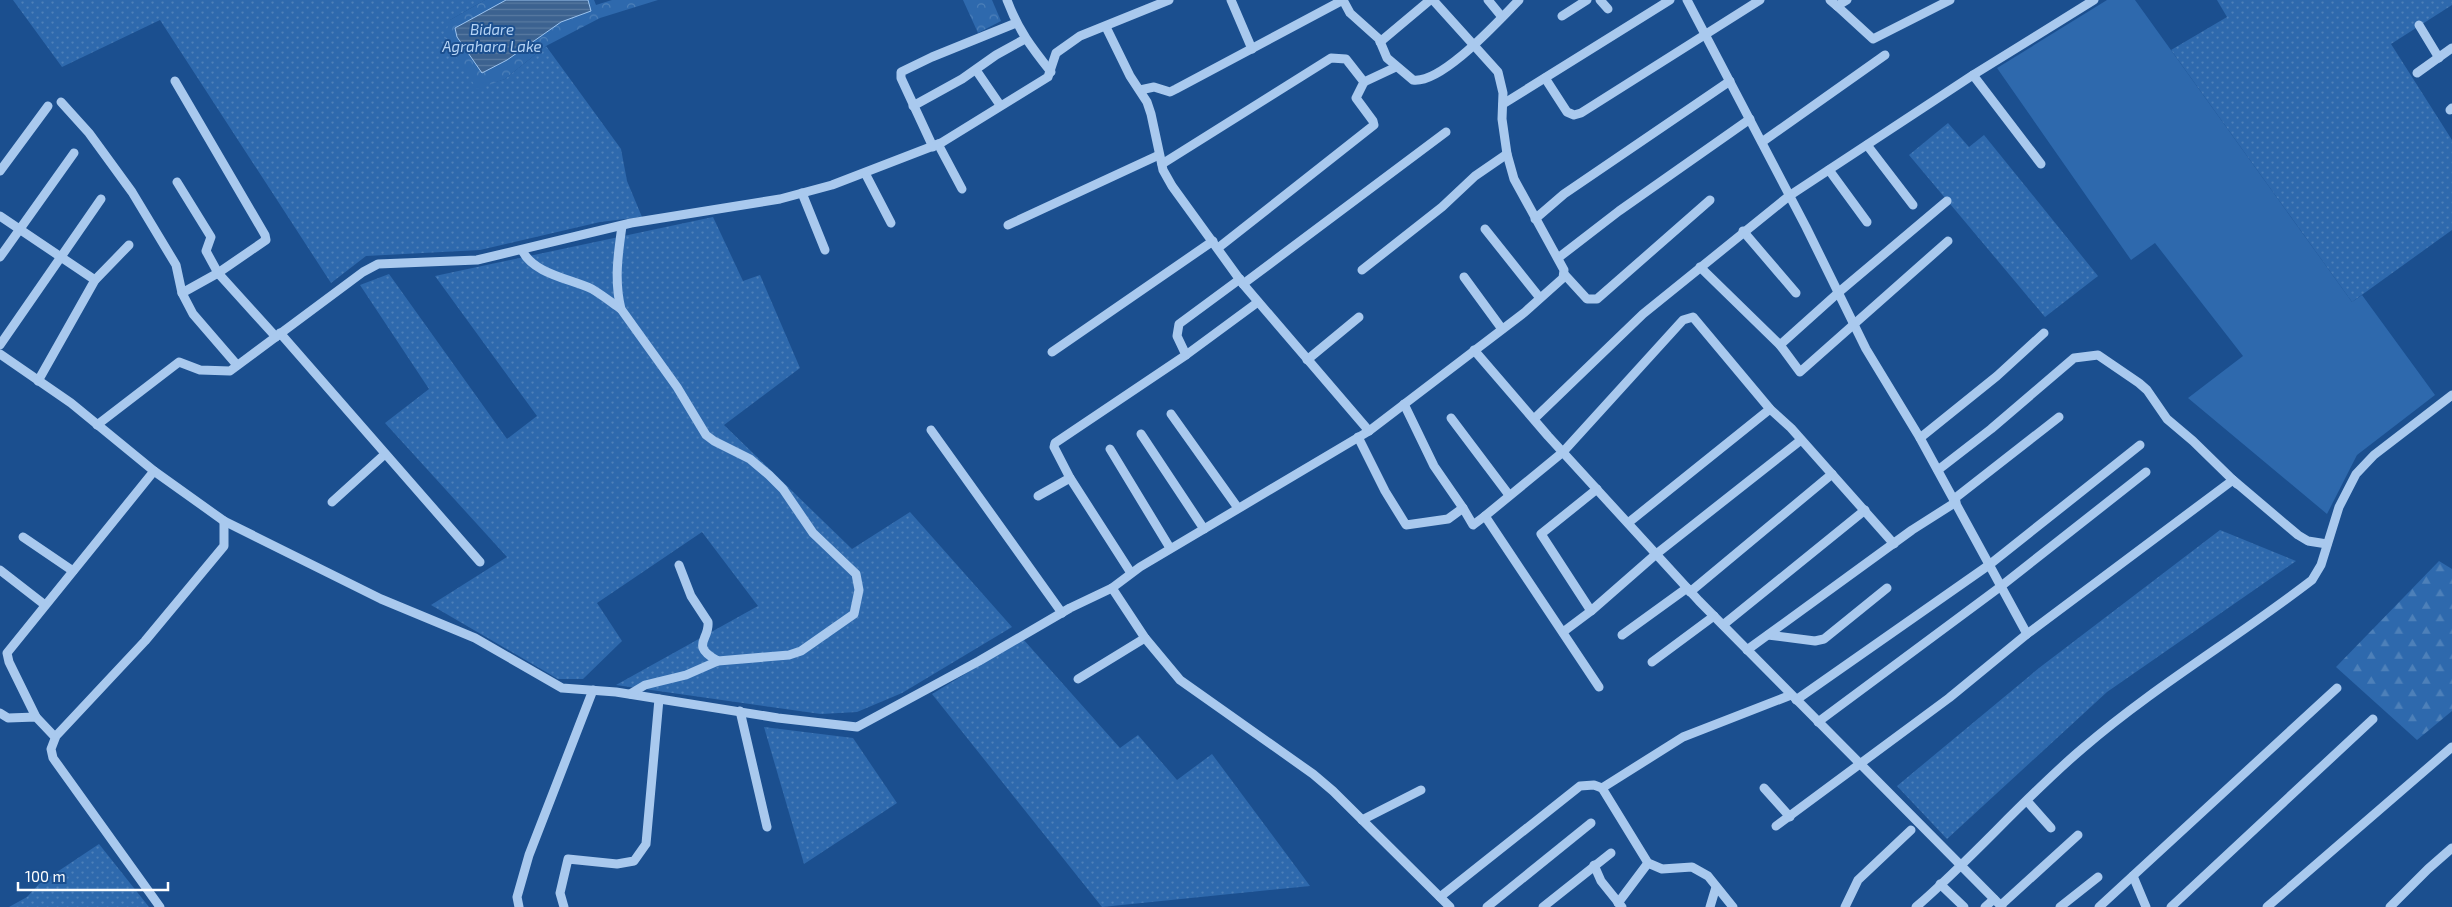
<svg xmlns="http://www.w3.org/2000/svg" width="2452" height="907" font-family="'Exo 2',sans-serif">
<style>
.grass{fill:url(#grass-dots)}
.forest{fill:url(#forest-firs)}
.park{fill:url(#park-crowns)}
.pitch{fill:#2e69ad}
.water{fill:url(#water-rules);stroke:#9cc4f0}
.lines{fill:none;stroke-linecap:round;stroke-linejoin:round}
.minor{stroke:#a9c9ee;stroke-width:9}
.labels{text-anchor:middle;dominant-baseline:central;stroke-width:4;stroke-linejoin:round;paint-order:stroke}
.water-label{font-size:15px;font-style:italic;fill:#b5d3f5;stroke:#1b4f8f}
</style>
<defs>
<pattern id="grass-dots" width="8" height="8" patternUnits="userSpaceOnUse" patternTransform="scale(1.25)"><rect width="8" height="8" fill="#2e69ad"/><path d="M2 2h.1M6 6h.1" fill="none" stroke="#4d80b9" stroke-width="1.8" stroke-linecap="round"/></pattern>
<pattern id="forest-firs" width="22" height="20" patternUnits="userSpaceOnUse" patternTransform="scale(1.25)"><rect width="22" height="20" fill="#2e69ad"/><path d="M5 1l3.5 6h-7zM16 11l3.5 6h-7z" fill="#4d80b9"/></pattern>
<pattern id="park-crowns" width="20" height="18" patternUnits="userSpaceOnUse" patternTransform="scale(1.25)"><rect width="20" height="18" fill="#2e69ad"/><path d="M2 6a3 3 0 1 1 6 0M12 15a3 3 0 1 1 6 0" fill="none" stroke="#4d80b9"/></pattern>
<pattern id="water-rules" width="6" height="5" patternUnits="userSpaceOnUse" patternTransform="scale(1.25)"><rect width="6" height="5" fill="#3c6290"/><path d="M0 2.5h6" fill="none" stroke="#597aa1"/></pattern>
</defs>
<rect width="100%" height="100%" fill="#1b4f8f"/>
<!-- grass -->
<g class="grass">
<polygon points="13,0 485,0 450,20 477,88 505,79 546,46 621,149 627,181 642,217 600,222 480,250 366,256 331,283 160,20 62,67"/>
<polygon points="2217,0 2452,0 2452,5 2391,44 2452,140 2452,230 2352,302 2171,50 2227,17"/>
<polygon points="1948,123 1969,147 1984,135 2098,276 2045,317 1909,155"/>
<polygon points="713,217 743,281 760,275 800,368 724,425 852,549 910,512 1012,627 902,693 857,712 821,714 616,685 758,606 702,532 597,603 622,641 583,679 558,679 431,605 507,557 385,423 429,389 360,285 389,274 507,439 537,416 435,276"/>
<polygon points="2220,530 2296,561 2107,692 1947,839 1897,786 2039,668"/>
<polygon points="1023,639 1120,748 1138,735 1177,780 1212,754 1310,886 1102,907 932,694"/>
<polygon points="764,727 853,738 897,803 804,864"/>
<polygon points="99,844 149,907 9,907 27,897 39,884"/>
</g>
<!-- forest -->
<polygon class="forest" points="2439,561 2452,569 2452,711 2417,740 2336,667"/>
<!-- park -->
<g class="park">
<polygon points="485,0 594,0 596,5 612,0 658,0 600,18 546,46 505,79 477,89 444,38 450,20"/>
<polygon points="963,0 992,0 1001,21 978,33"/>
</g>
<!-- pitch -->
<polygon class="pitch" points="2107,0 2135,0 2352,302 2362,295 2435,395 2357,455 2327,514 2188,398 2243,356 2155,243 2131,260 1997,68"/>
<!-- water -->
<polygon class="water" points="506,0 588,0 591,11 561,22 507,60 482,73 457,37 455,28"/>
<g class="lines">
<!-- minor -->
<g class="minor">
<path d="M1007,0C1018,30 1032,48 1051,72"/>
<polyline points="1231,0 1252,49"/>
<path d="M1343,0L1350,13L1379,39L1387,58L1413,80C1442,84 1499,20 1519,0"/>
<polyline points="1488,0 1502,17"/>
<polyline points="1600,0 1608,9"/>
<polyline points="1687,0 1806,227 1866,349 1920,438 2027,634"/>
<polyline points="1830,0 1837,6 1847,0"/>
<polyline points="1837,6 1873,39 1950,0"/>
<polyline points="1562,16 1587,0"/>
<polyline points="2419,25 2439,58"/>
<polyline points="1106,27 1130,76 1147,102 1151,114 1163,170 1172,186 1243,284 1369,431"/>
<polyline points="1380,42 1430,0"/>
<polyline points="976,70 1000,105"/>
<polyline points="2417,73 2452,48"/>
<polyline points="1973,75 2041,164"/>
<polyline points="1545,78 1567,112 1574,115 1581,113 1760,0"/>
<polyline points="175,81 265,235 266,240 218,273 182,293"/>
<polyline points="1364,82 1396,67"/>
<polyline points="1140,90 1154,87 1170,92 1176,89 1343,0"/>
<polyline points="61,102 89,133 132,192 176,265 182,293 193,314 237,365"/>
<polyline points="1503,104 1670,0"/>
<polyline points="913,106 962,79 996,55 1025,39"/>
<polyline points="2450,110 2452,108"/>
<polyline points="1762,142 1885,55"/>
<polyline points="938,144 962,189"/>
<polyline points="1867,145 1913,205"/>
<polyline points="933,147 901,78 901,72 932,57 1016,23"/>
<polyline points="1162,164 1331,58 1346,59 1364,82 1356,98 1373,121 1374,125 1218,248"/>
<polyline points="1829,170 1867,222"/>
<polyline points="0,171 48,106"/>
<polyline points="865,173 891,223"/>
<polyline points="177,182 211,237 206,251 218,273 276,337"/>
<polyline points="802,193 825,250"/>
<polyline points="0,216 95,280"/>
<polyline points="1535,219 1564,194 1730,81"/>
<polyline points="1008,225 1159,155"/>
<path d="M622,226C618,254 614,281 621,309L677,387L706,435L714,441L750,459L769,475L783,489L813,533L856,574L859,590L854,614L801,651L789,655L718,661C689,645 710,640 708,622L691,596L679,565"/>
<polyline points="1485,229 1540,298"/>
<polyline points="1743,231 1796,293"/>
<path d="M522,250C533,274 571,279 592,289C602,295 611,302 621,309"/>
<polyline points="0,257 74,153"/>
<polyline points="1558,258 1619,211 1750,119"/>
<polyline points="1700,267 1780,345 1800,372 1948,241"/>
<polyline points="1362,270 1442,207 1475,176 1507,154"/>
<polyline points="1565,275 1587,299 1597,299 1710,200"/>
<polyline points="1464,277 1502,329"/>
<polyline points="1243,284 1446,132"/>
<polyline points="280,333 480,562"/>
<polyline points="0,345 101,199"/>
<polyline points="1780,345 1839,292 1947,201"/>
<polyline points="1474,350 1548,436 1699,601 2002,907"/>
<polyline points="1052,352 1213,241"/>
<polyline points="0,354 71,403 154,471 224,521 381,599 475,638 562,688 616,692 778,718 857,727 979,661 1070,608 1112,588 1140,567 1369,431 1525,312 1563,278 1564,270 1514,179 1507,154 1502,119 1503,93 1498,72 1433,0"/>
<polyline points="1186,355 1177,336 1179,324 1240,279"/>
<polyline points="1307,360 1359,317"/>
<polyline points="38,381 95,280 129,245"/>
<polyline points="1404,404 1434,466 1463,508"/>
<polyline points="1171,414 1238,508"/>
<polyline points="1451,418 1509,495"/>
<polyline points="1534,419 1643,314 1789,196 1973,75 2094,0"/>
<polyline points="97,425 179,362 200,370 230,371 363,272 378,264 477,260 631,223 780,199 832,185 941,143 1048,77 1056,53 1080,36 1169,0"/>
<polyline points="931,430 1062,613"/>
<polyline points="1141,434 1204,529"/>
<polyline points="1358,437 1385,491 1406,525 1448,519 1463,508 1473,525 1485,516"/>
<polyline points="1920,438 1997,376 2044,333"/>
<polyline points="1110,449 1170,548"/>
<polyline points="1938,470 1991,429 2074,358 2098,355 2139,383 2147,390 2167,419 2193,441 2237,484"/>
<polyline points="1038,496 1070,478"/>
<polyline points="1954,499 2059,417"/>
<polyline points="332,502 385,454"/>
<polyline points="1628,523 1770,409"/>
<polyline points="23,537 73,571"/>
<polyline points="0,570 45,605"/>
<polyline points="1131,573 1070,478 1054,447 1055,443 1186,355 1258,302"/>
<polyline points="1112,588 1145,638 1180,680 1313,774 1333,791 1450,907"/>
<polyline points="1690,592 1832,474"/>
<polyline points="1591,611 1541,534 1597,489"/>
<polyline points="1723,625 1865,510"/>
<polyline points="1563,632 1591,611 1655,555 1801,440"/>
<polyline points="1622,635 1687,588"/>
<polyline points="1768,635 1815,641 1824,639 1887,588"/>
<polyline points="1747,650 1912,530 1956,502"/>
<polyline points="1652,662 1714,616"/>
<polyline points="1078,679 1145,638"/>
<polyline points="1599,687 1485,516 1563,452 1683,320 1693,317 1770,409 1791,428 1894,544"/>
<polyline points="630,694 645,685 686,675 718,661"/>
<polyline points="1796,700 1989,565 2140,445"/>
<polyline points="740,711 767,827"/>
<polyline points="0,713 8,718 36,717 55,737"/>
<polyline points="36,717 9,662 7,653 154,471"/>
<polyline points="1818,722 2000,587 2146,472"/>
<polyline points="1602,788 1648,863 1662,869 1692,867 1708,876 1733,907"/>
<polyline points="1764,788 1790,817"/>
<polyline points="2027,801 2051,828"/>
<polyline points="1362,820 1421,790"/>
<polyline points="1776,826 1949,698 2027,634 2233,480 2298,535 2308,541 2327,544"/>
<polyline points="1594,865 1601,881 1622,907"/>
<polyline points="2133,876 2146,907"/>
<polyline points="1940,884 1964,907"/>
<polyline points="1440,897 1580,786 1594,785 1602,788 1683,737 1791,695"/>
<polyline points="1618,903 1648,863"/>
<polyline points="2001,905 2078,835"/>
<polyline points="160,907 53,758 51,749 56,736 145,641 224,546 224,521"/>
<polyline points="519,907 517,897 529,855 593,690"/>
<polyline points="564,907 560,893 568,859 617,864 634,861 646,844 659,699"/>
<polyline points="1487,907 1591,823"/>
<polyline points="1543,907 1611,853"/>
<polyline points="1710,907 1716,887"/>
<polyline points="1845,907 1858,880 1911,830"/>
<path d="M1916,907C1974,857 2024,798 2083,748C2155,686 2237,638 2312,580L2321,565L2339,507L2356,474L2374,455L2452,395"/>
<polyline points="1985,907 1994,899"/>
<polyline points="2060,907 2098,877"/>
<polyline points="2099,907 2337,688"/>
<polyline points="2171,907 2373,719"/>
<polyline points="2267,907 2452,747"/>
<polyline points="2390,907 2428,869 2452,848"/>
</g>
</g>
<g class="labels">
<!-- water labels -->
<g class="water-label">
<text x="492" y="29">Bidare<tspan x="492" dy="17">Agrahara Lake</tspan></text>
</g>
</g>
<!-- scale -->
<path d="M18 882v8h150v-8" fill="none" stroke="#ffffff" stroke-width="2.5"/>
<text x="25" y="882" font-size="15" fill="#ffffff" stroke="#1b4f8f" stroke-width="4" paint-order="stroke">100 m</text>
</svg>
